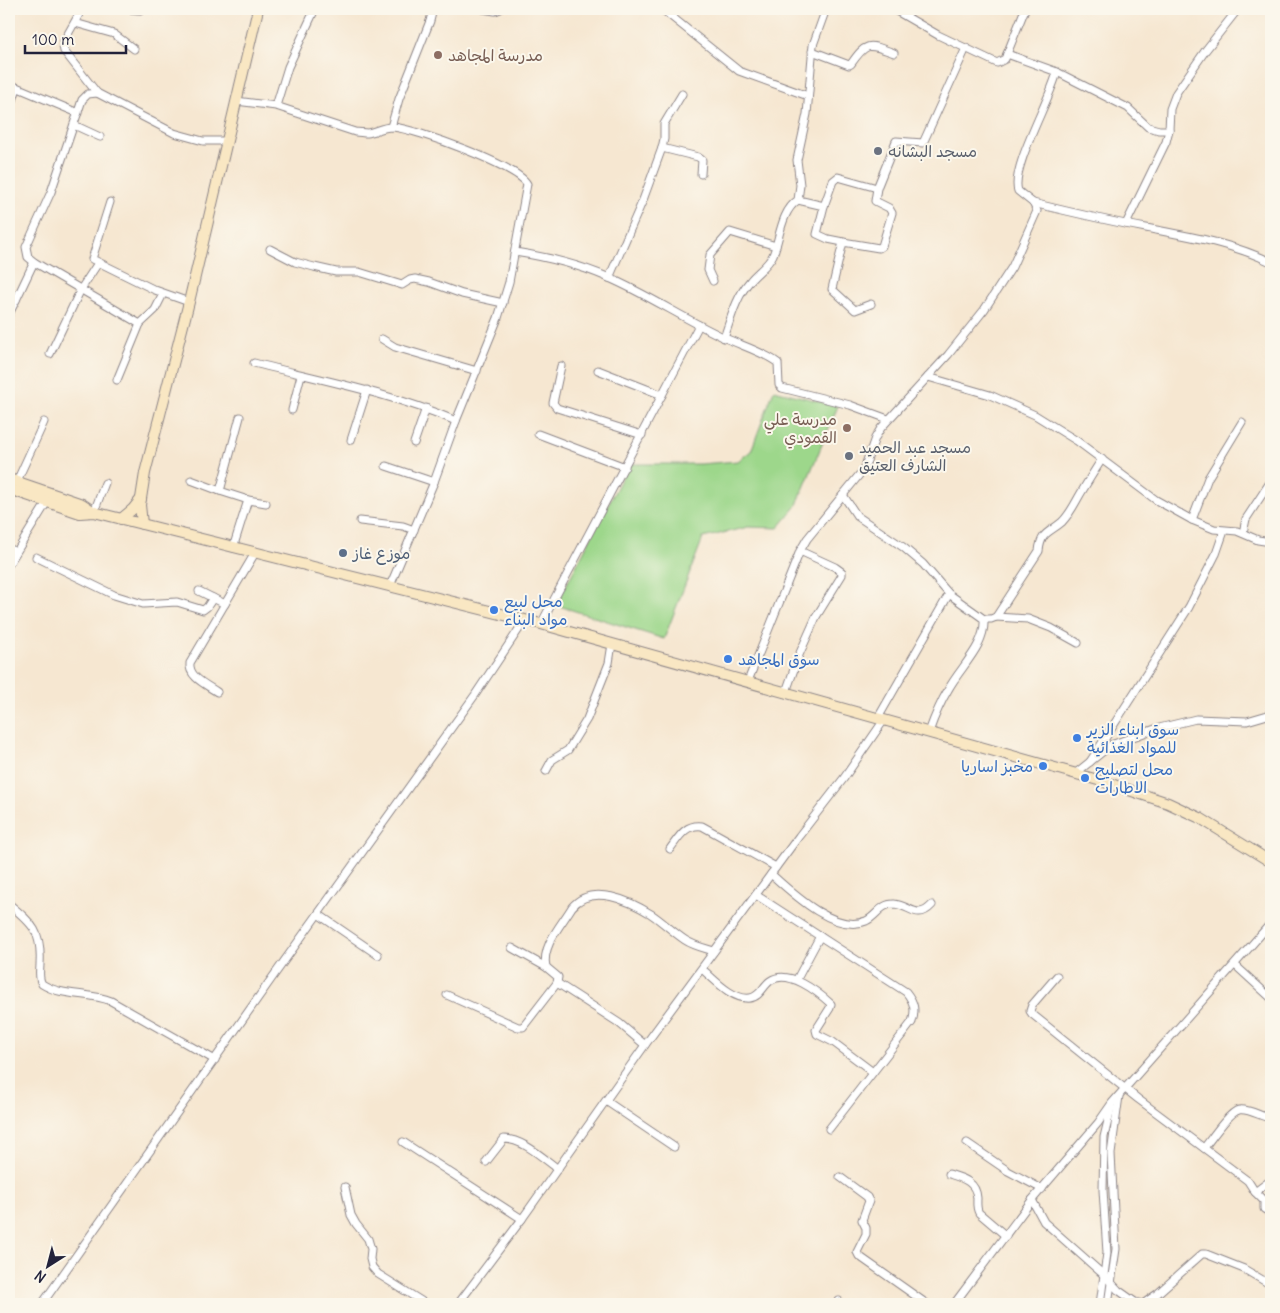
<svg xmlns="http://www.w3.org/2000/svg" width="1280" height="1313" font-family="Delius,'Playpen Sans Arabic',sans-serif">
<style>
.green{fill:#9dd78b;stroke:#607c63}
.lines{fill:none;stroke-linecap:round;stroke-linejoin:round}
.street-casing{stroke:#8c8486;stroke-width:9}
.secondary-casing{stroke:#8c8486;stroke-width:12}
.street{stroke:#fff;stroke-width:7}
.secondary{stroke:#f9e7c3;stroke-width:10}
.education-dot{fill:#8d6e63;stroke:#fbf7ec;stroke-width:2}
.worship-dot{fill:#6b7280;stroke:#fbf7ec;stroke-width:2}
.service-dot{fill:#5c6f8a;stroke:#fbf7ec;stroke-width:2}
.shop-dot{fill:#3f7fe0;stroke:#fbf7ec;stroke-width:2}
.labels{text-anchor:middle;dominant-baseline:central;stroke-width:4;stroke-linejoin:round;paint-order:stroke}
.education-label{font-size:16px;fill:#785e54;stroke:#fbf7ec;text-anchor:start}
.worship-label{font-size:16px;fill:#5b616d;stroke:#fbf7ec;text-anchor:start}
.service-label{font-size:16px;fill:#4e5e75;stroke:#fbf7ec;text-anchor:start}
.shop-label{font-size:16px;fill:#366cbe;stroke:#fbf7ec;text-anchor:start}
</style>
<rect width="100%" height="100%" fill="#fbf7ec"/>
<filter id="ink" filterUnits="userSpaceOnUse"><feTurbulence type="fractalNoise" baseFrequency=".02" numOctaves="2"/><feDisplacementMap in="SourceGraphic" scale="10" xChannelSelector="R" yChannelSelector="G"/><feConvolveMatrix kernelMatrix="1 2 1 2 8 2 1 2 1" color-interpolation-filters="sRGB"/></filter>
<filter id="wash" filterUnits="userSpaceOnUse"><feTurbulence type="fractalNoise" baseFrequency=".0096" numOctaves="4" result="noise"/><feDisplacementMap in="SourceGraphic" scale="20" xChannelSelector="R" yChannelSelector="G"/><feGaussianBlur stdDeviation="1.12" result="paint"/><feColorMatrix in="noise" values="0 0 0 0 0 0 0 0 0 0 0 0 0 0 0 0 0 1.4 0 .05"/><feComposite in="paint" operator="in"/></filter>
<g filter="url(#wash)">
<rect width="100%" height="100%" fill="#f6e7d1"/>
<!-- green -->
<polygon class="green" points="774,390 838,406 796,507 778,528 748,527 703,538 664,639 556,605 629,464 700,464 738,461 751,451"/>
</g>
<g filter="url(#ink)">
<g class="lines">
<!-- street casing -->
<g class="street-casing">
<g id="street">
<polyline points="82,9 64,41 63,46 64,51 97,93 174,133 203,141 226,141"/>
<polyline points="126,9 140,10"/>
<polyline points="483,9 495,11 500,9"/>
<polyline points="662,9 739,71 808,96"/>
<polyline points="893,9 938,35 997,63 1005,59 1025,9"/>
<polyline points="75,23 114,34 134,49"/>
<path d="M812,51L849,65L851,64C867,41 869,44 894,53"/>
<polyline points="1007,54 1057,72 1128,108 1148,127 1159,130 1169,130 1170,109 1176,93 1205,51 1238,9"/>
<polyline points="9,84 78,113"/>
<polyline points="236,101 276,106 288,67 315,9"/>
<path d="M276,106L355,132C359,132 363,133 367,133C375,132 384,126 393,127C416,129 518,166 527,184L509,282L498,318L456,421L434,482L390,586"/>
<polyline points="9,112 17,88"/>
<polyline points="74,125 100,137"/>
<polyline points="391,127 399,99 430,21 433,9"/>
<polyline points="662,148 698,157 702,160 701,174"/>
<polyline points="798,200 824,206 833,181 838,177 877,188 896,141 923,143 966,48"/>
<polyline points="110,202 92,259 155,290 189,302"/>
<path d="M1033,203C1070,212 1108,221 1146,228C1191,237 1229,242 1271,262"/>
<polyline points="824,206 817,234 828,239 843,242"/>
<polyline points="1126,224 1166,142 1169,130"/>
<polyline points="270,249 295,262 314,267 336,272 359,272 402,285 410,280 415,279 429,282 462,294 503,303"/>
<path d="M515,252C547,257 577,264 607,277C647,294 684,319 723,337C742,346 762,351 778,363L779,385L782,388L850,405L888,419"/>
<polyline points="34,262 28,257 26,247 51,192 82,100 88,94 97,93"/>
<polyline points="609,278 643,200 662,148 664,139 664,124 682,94"/>
<polyline points="713,281 708,270 710,255 730,232 776,246"/>
<polyline points="9,295 16,300 9,314"/>
<polyline points="16,300 34,262 140,324"/>
<polyline points="871,304 855,310 832,289 843,242 879,248 882,246 892,213 889,208 875,201 877,188"/>
<path d="M724,338C731,318 736,297 750,281C757,272 768,266 773,255C780,238 781,211 798,200L800,185L797,160L807,114L813,45L826,9"/>
<polyline points="382,339 395,347 477,371"/>
<polyline points="50,354 81,289 98,263"/>
<path d="M254,363C322,380 391,393 456,421"/>
<polyline points="561,366 553,403 557,408 642,435"/>
<polyline points="598,370 662,395"/>
<polyline points="928,377 990,395 1035,415 1077,441 1156,500 1192,520 1214,529 1237,531 1258,540 1271,542"/>
<polyline points="117,380 140,324 155,310 163,294"/>
<polyline points="292,410 301,375"/>
<polyline points="538,434 625,467"/>
<polyline points="351,440 367,390"/>
<polyline points="414,443 426,408"/>
<polyline points="386,466 434,482"/>
<polyline points="191,480 220,491"/>
<polyline points="17,481 44,422"/>
<path d="M843,495L857,516L903,547L923,564L949,594L984,619C986,646 960,667 948,690C940,703 934,718 929,732"/>
<polyline points="248,500 266,503"/>
<polyline points="94,512 105,483"/>
<polyline points="1192,520 1208,478 1242,422"/>
<polyline points="360,521 403,526 414,530"/>
<polyline points="1243,533 1246,519 1271,481"/>
<polyline points="9,548 15,552"/>
<polyline points="233,548 248,500 220,491 240,417"/>
<polyline points="36,557 114,595 143,604 177,602 203,610 207,607 213,598"/>
<polyline points="9,564 47,502"/>
<polyline points="199,591 225,604"/>
<polyline points="996,617 1028,619 1051,628 1078,643"/>
<path d="M984,619H991L996,617L1039,551C1041,532 1049,533 1062,522C1071,513 1075,503 1081,493C1088,481 1095,470 1102,459"/>
<polyline points="541,624 699,325"/>
<path d="M748,681L800,551L807,539L864,469L875,438L881,428L948,355L984,310L1012,267L1037,211L1033,203L1018,191C1010,169 1051,98 1057,72"/>
<path d="M217,692C207,685 188,677 190,663L255,553"/>
<polyline points="786,692 799,655 816,617 842,575 842,572 835,567 800,551"/>
<polyline points="878,718 949,594"/>
<polyline points="1090,762 1189,607 1216,554 1224,531"/>
<polyline points="546,771 552,760 568,750 587,719 609,663 612,644"/>
<polyline points="1076,773 1111,745 1155,729 1196,719 1247,721 1271,714"/>
<path d="M670,849C679,837 685,824 702,826L776,867"/>
<path d="M771,874C792,893 835,934 866,921C877,916 880,904 894,904C910,905 917,921 932,905"/>
<path d="M756,895L906,992C914,1002 916,1010 912,1022L829,1129"/>
<path d="M9,904C33,924 42,932 40,964C40,971 38,978 42,984C62,997 89,992 111,1001L215,1060"/>
<polyline points="318,914 378,955"/>
<polyline points="1235,965 1271,998"/>
<path d="M546,967C541,946 562,924 572,907C592,883 630,901 651,914C663,922 673,932 685,940C694,946 704,948 714,951"/>
<path d="M702,969C714,979 732,1000 750,998C760,997 763,986 770,981C788,968 818,992 831,1004L830,1008L816,1030L817,1034L833,1042L873,1072"/>
<polyline points="1057,976 1032,1005 1030,1011 1032,1014 1138,1099 1248,1181 1255,1192 1264,1201 1264,1209 1271,1213"/>
<polyline points="797,979 820,936"/>
<polyline points="557,983 619,1023 645,1045"/>
<polyline points="447,995 518,1027 523,1027 557,983 558,977 546,967 512,948"/>
<polyline points="606,1101 674,1147"/>
<polyline points="403,1142 522,1219"/>
<polyline points="967,1143 1008,1171 1042,1189"/>
<path d="M1204,1148C1211,1139 1229,1112 1239,1110C1246,1108 1259,1115 1266,1117L1271,1115"/>
<path d="M486,1162L504,1139C523,1139 543,1158 558,1169"/>
<path d="M949,1174C962,1178 976,1181 977,1198C977,1203 976,1208 979,1213L1006,1236"/>
<polyline points="840,1177 867,1197 869,1201 862,1220 866,1228 866,1234 857,1252 859,1256 927,1304"/>
<polyline points="345,1187 351,1215 356,1224 368,1239 371,1249 370,1259 372,1267 378,1274 426,1304"/>
<polyline points="1255,1192 1271,1180"/>
<polyline points="1032,1200 1044,1222 1105,1276 1118,1290 1135,1302 1143,1304 1157,1294 1202,1254 1206,1254 1244,1269 1271,1285"/>
<polyline points="42,1304 272,978 475,695 525,620"/>
<polyline points="458,1304 522,1219 645,1045 799,836 844,778 884,720"/>
<polyline points="836,1304 839,1301"/>
<polyline points="954,1304 1032,1200 1098,1123 1112,1103 1271,923"/>
<polyline points="1100,1304 1107,1253 1103,1190 1104,1137 1111,1108"/>
<polyline points="1108,1304 1116,1249 1111,1154 1119,1096"/>
</g>
</g>
<!-- secondary casing -->
<g class="secondary-casing">
<g id="secondary">
<polyline points="9,479 82,504 94,512"/>
<polyline points="9,489 80,513 94,512 541,624 1105,782 1168,803 1200,818 1271,862"/>
<polyline points="121,519 133,509 141,499"/>
<polyline points="142,524 140,505 145,473 189,302 258,9"/>
</g>
</g>
<!-- street -->
<use href="#street" class="street"/>
<!-- secondary -->
<use href="#secondary" class="secondary"/>
</g>
</g>
<!-- markers -->
<g class="education-dot">
<circle cx="438" cy="55" r="5"/>
<circle cx="847" cy="428" r="5"/>
</g>
<g class="worship-dot">
<circle cx="878" cy="151" r="5"/>
<circle cx="849" cy="456" r="5"/>
</g>
<circle class="service-dot" cx="343" cy="553" r="5"/>
<g class="shop-dot">
<circle cx="494" cy="610" r="5"/>
<circle cx="728" cy="659" r="5"/>
<circle cx="1077" cy="738" r="5"/>
<circle cx="1043" cy="766" r="5"/>
<circle cx="1085" cy="778" r="5"/>
</g>
<g class="labels">
<!-- education labels -->
<g class="education-label">
<text x="448" y="55">مدرسة المجاهد</text>
<text x="837" y="419" text-anchor="end">مدرسة علي<tspan x="837" dy="18">القمودي</tspan></text>
</g>
<!-- worship labels -->
<g class="worship-label">
<text x="888" y="151">مسجد البشانه</text>
<text x="859" y="447">مسجد عبد الحميد<tspan x="859" dy="18">الشارف العتيق</tspan></text>
</g>
<!-- service labels -->
<g class="service-label">
<text x="353" y="553">موزع غاز</text>
</g>
<!-- shop labels -->
<g class="shop-label">
<text x="504" y="601">محل لبيع<tspan x="504" dy="18">مواد البناء</tspan></text>
<text x="738" y="659">سوق المجاهد</text>
<text x="1087" y="729">سوق ابناء الزير<tspan x="1087" dy="18">للمواد الغذائية</tspan></text>
<text x="1033" y="766" text-anchor="end">مخبز اساريا</text>
<text x="1095" y="769">محل لتصليح<tspan x="1095" dy="18">الاطارات</tspan></text>
</g>
</g>
<!-- margin -->
<rect width="1280" height="1313" fill="none" stroke="#fbf7ec" stroke-width="30"/>
<!-- north arrow -->
<g transform="translate(48 1266) rotate(216)" stroke="#fbf7ec" stroke-width="4" paint-order="stroke">
<path d="M0-4L9 19L0 12L-9 19Z" fill="#22223b"/>
<text y="-8" font-size="14" font-weight="bold" text-anchor="middle" fill="#22223b">N</text>
</g>
<!-- scale -->
<path d="M25 45v8h101v-8" fill="none" stroke="#22223b" stroke-width="2.5"/>
<text x="32" y="45" font-size="15" fill="#22223b" stroke="#fbf7ec" stroke-width="4" paint-order="stroke">100 m</text>
</svg>
